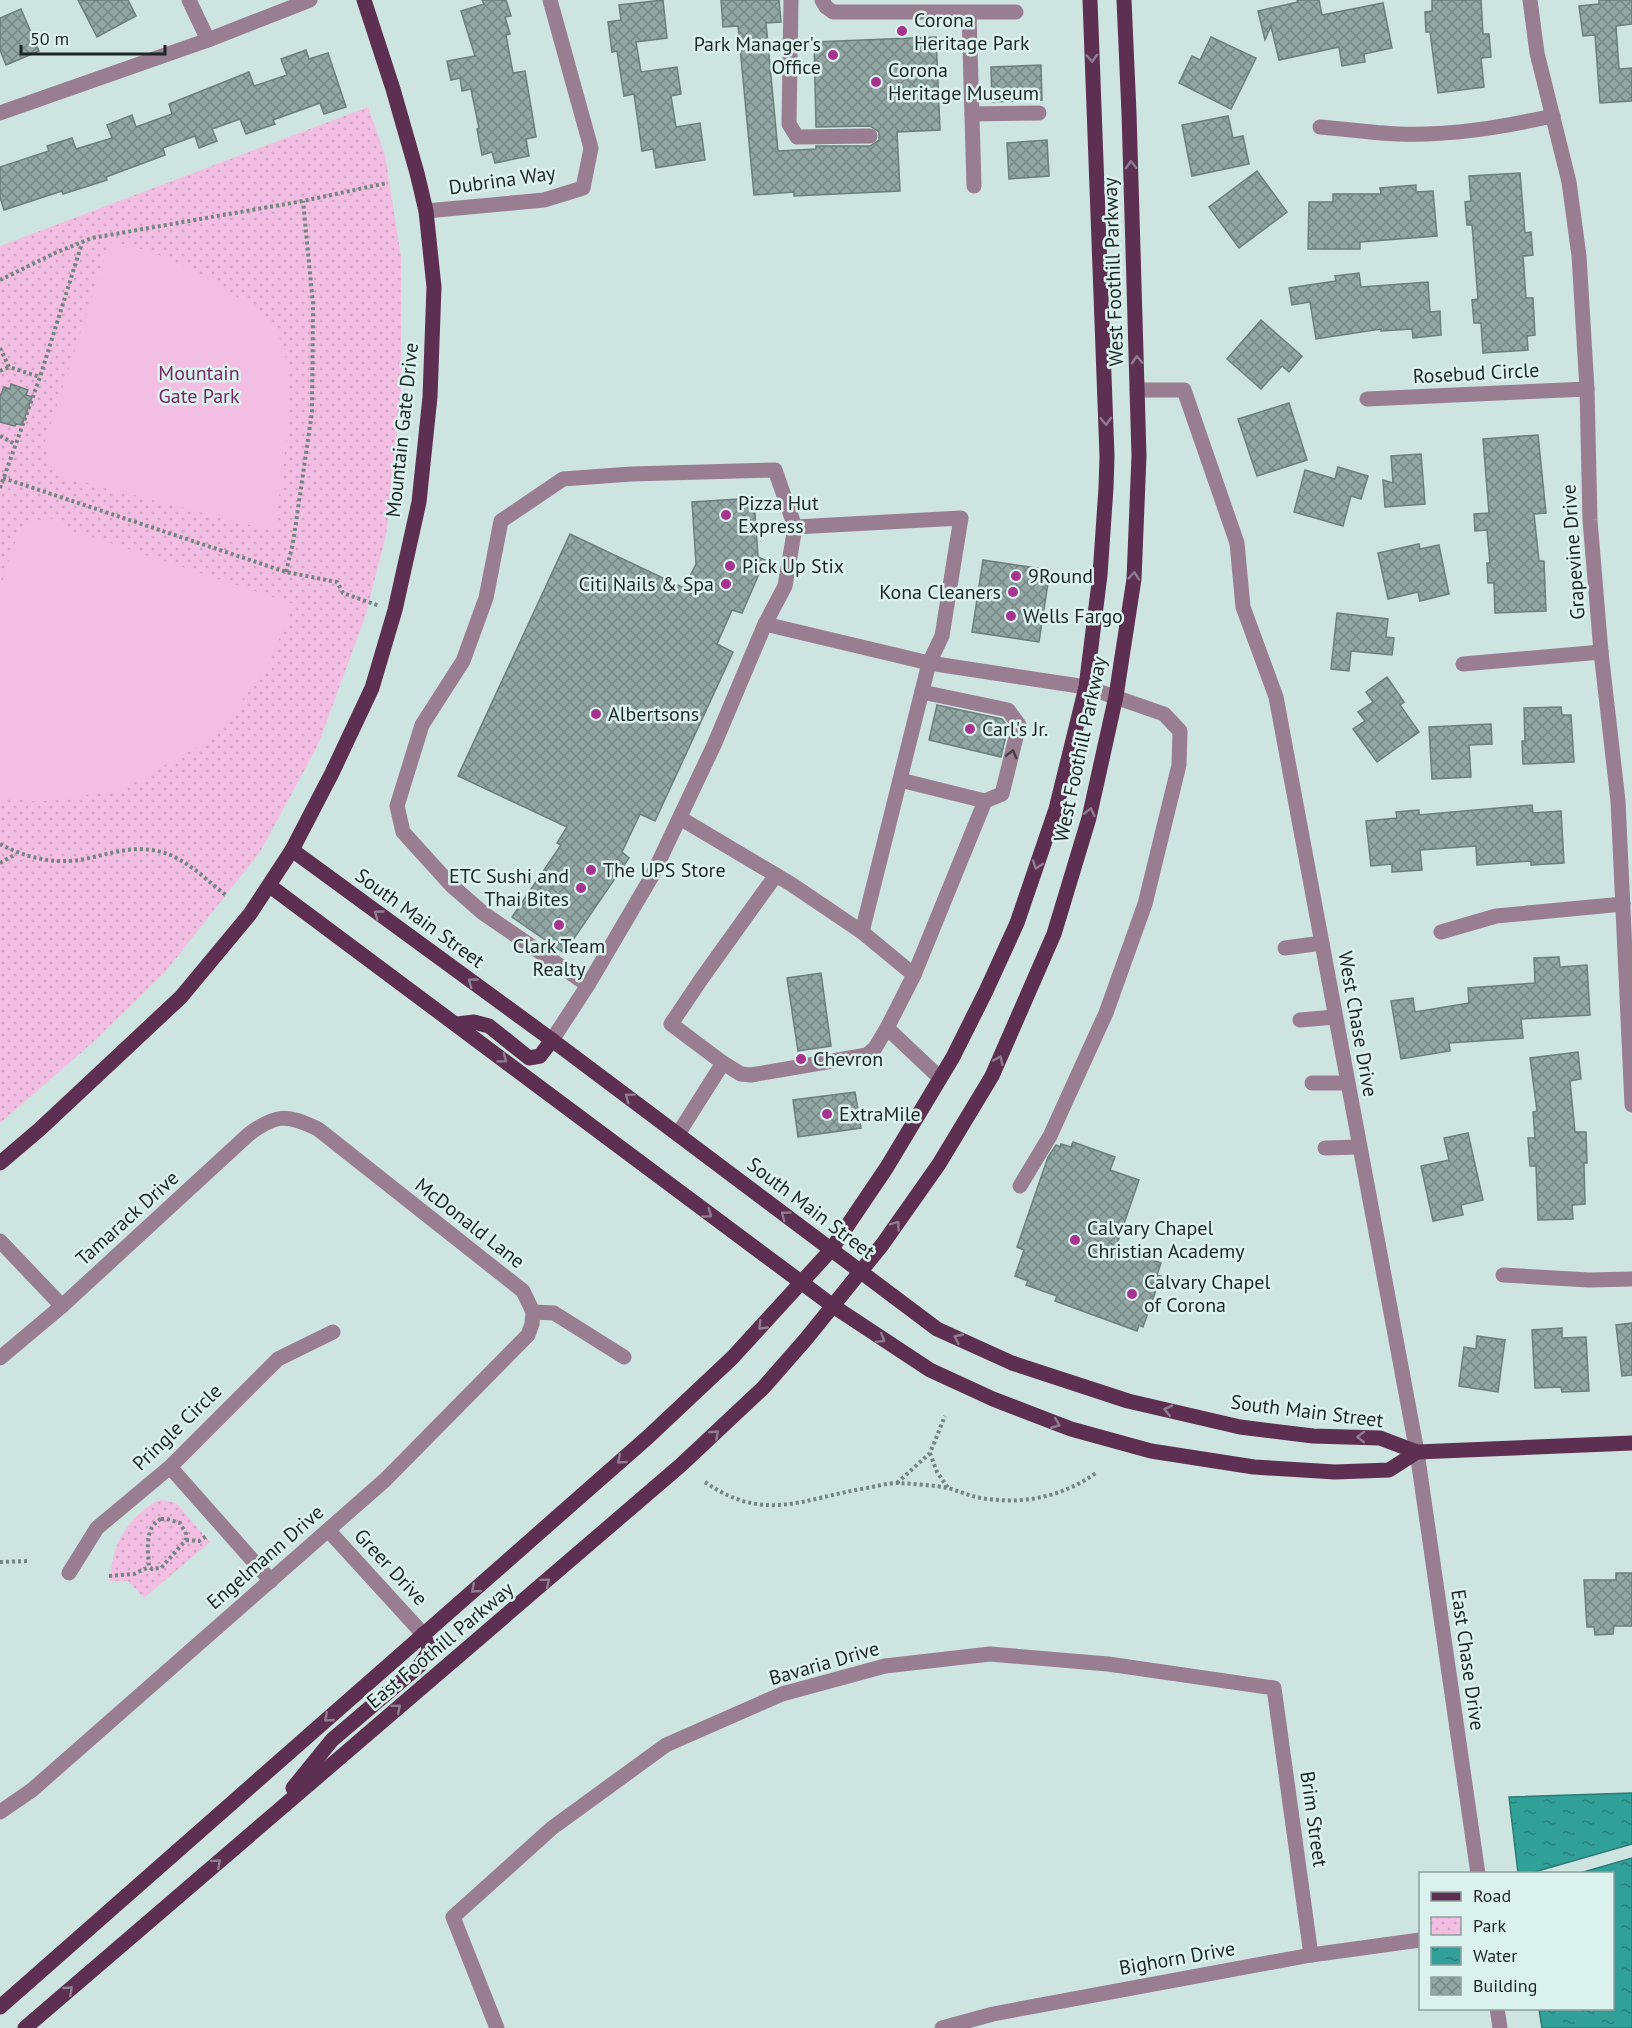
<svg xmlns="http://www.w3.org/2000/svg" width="1632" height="2028" font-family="'PT Sans',sans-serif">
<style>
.park{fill:url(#park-dots)}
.pitch{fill:#f2bee2}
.water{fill:url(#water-ripples);stroke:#2b7b76;stroke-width:1.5}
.building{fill:url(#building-cross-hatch);stroke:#6b7f7c;stroke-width:1.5}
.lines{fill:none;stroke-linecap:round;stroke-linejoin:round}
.path{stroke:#768583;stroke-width:4;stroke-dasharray:3 3;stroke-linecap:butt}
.minor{stroke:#997e91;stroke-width:15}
.major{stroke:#5d2f51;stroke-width:15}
.oneway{stroke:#8f7d90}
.oneway2{stroke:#424045}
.poi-dot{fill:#a6348e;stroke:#dbf1ee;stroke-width:2}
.labels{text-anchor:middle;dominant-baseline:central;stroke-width:5;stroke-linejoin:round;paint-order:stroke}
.poi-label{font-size:20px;fill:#1d2625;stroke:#dbf1ee;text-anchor:start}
.street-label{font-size:20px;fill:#1d2625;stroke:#dbf1ee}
.park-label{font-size:20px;fill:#732863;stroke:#dbf1ee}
</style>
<defs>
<pattern id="park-dots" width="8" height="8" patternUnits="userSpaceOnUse" patternTransform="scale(1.5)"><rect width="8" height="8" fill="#f2bee2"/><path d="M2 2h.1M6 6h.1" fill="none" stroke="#cfa3c2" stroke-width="1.8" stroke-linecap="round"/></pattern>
<pattern id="water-ripples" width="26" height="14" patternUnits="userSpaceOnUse" patternTransform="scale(1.5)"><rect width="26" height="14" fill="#31a098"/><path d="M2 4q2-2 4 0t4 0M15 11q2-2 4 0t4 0" fill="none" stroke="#29827c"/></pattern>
<pattern id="building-cross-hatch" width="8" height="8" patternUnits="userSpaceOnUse" patternTransform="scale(1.5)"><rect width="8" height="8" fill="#93a7a5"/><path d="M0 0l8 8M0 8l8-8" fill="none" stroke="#778886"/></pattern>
</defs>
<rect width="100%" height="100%" fill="#cee4e1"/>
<!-- park -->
<g class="park">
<polygon points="368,107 385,155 401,257 401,395 386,535 365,617 318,745 260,852 165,972 91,1044 0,1123 0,246"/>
<path d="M161,1500L176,1503L210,1542L144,1598L128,1581H110C112,1552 119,1532 141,1512C148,1507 153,1502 161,1500Z"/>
</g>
<!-- pitch -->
<g class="pitch">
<path d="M110,242C143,246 174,261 204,276C219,284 232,294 246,303C253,308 263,312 268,319C294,352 290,393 287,432C284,466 279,498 274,531L67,478L50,465L44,444Z"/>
<polygon points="50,518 67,529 294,604 267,667 216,736 121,790 39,802 0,797 0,588 12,549 25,524"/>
</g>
<!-- water -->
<g class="water">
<polygon points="1632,1793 1632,1844 1531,1873 1518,1873 1509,1797"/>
<polygon points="1632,1858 1632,2028 1542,2028 1539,2009 1612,2008 1612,1874 1580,1873"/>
</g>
<!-- building -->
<g class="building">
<polygon points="78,0 128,0 136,16 97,37"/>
<polygon points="482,0 506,0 511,16 505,17 510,34 506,35 513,73 525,71 536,137 526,139 529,156 495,163 492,152 482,155 477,129 479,128 471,89 462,91 460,78 451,80 447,61 475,56 461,11 484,4"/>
<polygon points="663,0 667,38 636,42 641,72 677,67 681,94 671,96 676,127 700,123 705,160 656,168 653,149 642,151 634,94 624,96 617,51 612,52 608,22 621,20 619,5"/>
<polygon points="721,0 779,0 781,22 766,23 778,151 816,149 816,146 870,146 879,140 879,132 870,126 816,127 814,42 936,37 940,130 897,132 900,191 794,196 794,192 754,195 738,26 723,27"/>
<polygon points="1297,0 1319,0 1322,15 1383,3 1392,48 1364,54 1365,62 1342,66 1339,47 1279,60 1271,26 1265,40 1258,11 1298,2"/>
<polygon points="1432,0 1481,0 1483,34 1489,34 1491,57 1481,58 1484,87 1438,93 1430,32 1426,32 1425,12 1432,11"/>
<polygon points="1599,0 1632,0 1632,24 1616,26 1619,69 1632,68 1632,101 1600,103 1595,35 1583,36 1579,6 1599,4"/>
<polygon points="21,9 39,51 6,65 0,50 0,18"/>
<polygon points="1211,37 1256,58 1231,109 1179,83 1192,56 1200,60"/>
<polygon points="306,50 309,59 328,53 346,107 324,114 320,103 273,120 275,124 246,134 240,119 212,129 217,141 199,148 195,136 163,148 165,155 106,177 107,180 63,194 62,191 4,210 0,197 0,167 49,151 47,146 72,138 76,149 112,138 107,125 132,115 136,127 172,114 169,104 249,72 254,86 287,75 281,59"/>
<polygon points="1041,65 1042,100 992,102 991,67"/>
<polygon points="1228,116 1233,138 1243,136 1249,164 1192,176 1182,125"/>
<polygon points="1047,140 1049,176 1009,179 1007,143"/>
<polygon points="1257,171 1287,212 1239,248 1209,207"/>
<polygon points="1520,173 1525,233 1531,232 1533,255 1523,256 1526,298 1533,298 1535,335 1527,336 1528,350 1483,353 1481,323 1474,323 1472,300 1478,299 1472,225 1467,225 1465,202 1471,201 1469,176"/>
<polygon points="1416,185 1416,192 1433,191 1437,236 1360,242 1360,249 1308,249 1309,202 1333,202 1333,194 1381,194 1380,188"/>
<polygon points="1359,273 1361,287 1428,282 1430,312 1440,311 1441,335 1413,338 1412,329 1381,331 1381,329 1316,339 1310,302 1292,305 1289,288 1336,281 1335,276"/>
<polygon points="1261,320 1302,356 1289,372 1282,366 1261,389 1227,359"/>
<polygon points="11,384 28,390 26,395 32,397 22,425 16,424 15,426 0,422 0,396 4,387 10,389"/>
<polygon points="1289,403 1307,460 1257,476 1238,419"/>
<polygon points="1538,435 1546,513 1534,514 1539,561 1544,561 1546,611 1495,613 1494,583 1488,583 1487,563 1490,563 1487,530 1475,531 1474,514 1489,513 1483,439"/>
<polygon points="1421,454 1425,504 1385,507 1383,480 1393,483 1391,456"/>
<polygon points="1338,467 1368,476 1361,499 1351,496 1343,526 1294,512 1305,470 1335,479"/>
<polygon points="754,498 758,557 765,560 742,613 732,610 717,644 733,652 655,821 640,814 622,852 629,858 564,953 512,917 561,845 557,843 567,827 458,776 570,534 684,588 696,564 692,502"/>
<polygon points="1419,544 1420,549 1439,545 1449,594 1420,601 1418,592 1388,599 1378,553"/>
<polygon points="983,560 1050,570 1039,642 972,632"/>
<polygon points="1337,613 1388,619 1386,637 1394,638 1392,655 1351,651 1349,671 1331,669"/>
<polygon points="1387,677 1404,702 1400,705 1419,732 1377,762 1353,729 1365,721 1358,712 1373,702 1366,692"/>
<polygon points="937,705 1002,719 1008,727 1001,757 929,740"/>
<polygon points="1561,707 1562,715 1571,715 1574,762 1523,764 1522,741 1525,741 1524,708"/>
<polygon points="1491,724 1492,744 1469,745 1471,777 1432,779 1429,727"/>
<polygon points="1532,805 1533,813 1561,811 1564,863 1531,865 1531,861 1477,865 1476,846 1420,850 1422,870 1392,872 1392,864 1371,866 1366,821 1397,818 1396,812 1419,810 1419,815"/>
<polygon points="1559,957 1560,967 1587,965 1590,1015 1521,1019 1523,1038 1449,1043 1450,1051 1401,1059 1391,1001 1413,998 1415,1012 1469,1003 1468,988 1535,983 1534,958"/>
<polygon points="821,973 831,1046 798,1051 787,978"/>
<polygon points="1578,1052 1581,1079 1570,1081 1575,1132 1586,1132 1587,1163 1584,1163 1585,1204 1572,1205 1573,1219 1538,1220 1536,1166 1530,1166 1528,1138 1535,1138 1533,1112 1537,1111 1530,1058"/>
<polygon points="855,1092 861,1128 798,1137 793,1100"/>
<polygon points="1468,1133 1483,1200 1461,1205 1463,1215 1433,1221 1421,1166 1449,1160 1444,1138"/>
<polygon points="1073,1142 1115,1157 1110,1170 1139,1180 1116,1247 1161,1263 1157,1275 1161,1276 1143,1327 1139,1325 1137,1331 1055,1301 1057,1296 1026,1285 1028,1281 1015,1276 1024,1250 1017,1247 1048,1157 1056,1145 1060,1147 1061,1144 1071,1147"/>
<polygon points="1632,1323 1632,1375 1622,1376 1616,1325"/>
<polygon points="1562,1328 1562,1338 1586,1337 1589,1391 1562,1392 1561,1387 1535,1388 1532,1330"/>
<polygon points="1477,1336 1505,1340 1498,1392 1459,1386 1464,1347 1476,1349"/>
<polygon points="1616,1573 1632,1573 1632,1626 1614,1626 1613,1634 1595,1635 1594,1627 1587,1627 1584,1580 1616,1580"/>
</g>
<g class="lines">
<!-- path -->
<g class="path">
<polyline points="0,280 55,253 92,238 303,201 387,183"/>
<polyline points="0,348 9,367 40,377"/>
<polyline points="0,371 9,367"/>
<polyline points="0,436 15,444"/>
<polyline points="3,478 286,572 337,582 343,593 380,606"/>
<polyline points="0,488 40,377 82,243"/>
<polyline points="286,572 293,543 312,412 313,304 303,201"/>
<path d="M0,844C24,857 52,864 80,860C106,855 130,845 157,851C184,856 206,880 227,896"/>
<polyline points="0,863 16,854"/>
<polyline points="930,1453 937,1472 948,1488"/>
<path d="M705,1482C765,1524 804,1498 867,1488C877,1486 888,1483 898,1483C914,1484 933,1485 948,1488C962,1492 974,1498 988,1499C1027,1504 1063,1496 1096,1473"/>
<polyline points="897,1483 930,1453 945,1416"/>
<path d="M161,1519H167L180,1523L186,1534V1540L161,1568L152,1569L149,1567C148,1551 144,1527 161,1519Z"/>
<polyline points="186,1540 199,1541 208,1535"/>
<polyline points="0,1562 30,1561"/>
<polyline points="109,1576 134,1574 149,1567"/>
</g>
<!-- minor -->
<g class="minor">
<polyline points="189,0 208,40"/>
<polyline points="791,0 789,124 797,137 870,136"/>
<polyline points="822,0 826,7 833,12 1016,12"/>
<polyline points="1530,0 1537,53 1569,182 1579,256 1587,389 1590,520 1601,652 1618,801 1632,1105"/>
<polyline points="969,13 974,186"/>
<polyline points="0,113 208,40 310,0"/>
<polyline points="972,114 1039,113"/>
<path d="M1320,127C1346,129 1372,133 1398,134C1450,136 1502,127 1553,116"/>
<polyline points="426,211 544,200 583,188 591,148 550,0"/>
<polyline points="1137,390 1184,390 1237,543 1243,607 1276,697 1417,1452 1478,1874"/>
<polyline points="1367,399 1587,389"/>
<polyline points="795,527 961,518 942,636 929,663 862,932 914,975 887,1028 940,1078"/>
<polyline points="765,624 929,663 1086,687 1164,714 1180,731 1179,765 1145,904 1106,1013 1050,1136 1020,1186"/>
<polyline points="1463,664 1601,652"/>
<polyline points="922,692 1008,710 1019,725 1002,794 985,801"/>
<polyline points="900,780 985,801 914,975"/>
<polyline points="680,818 791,884 862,932"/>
<polyline points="1441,932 1496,916 1623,904"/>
<polyline points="1285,948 1322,943"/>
<polyline points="1300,1020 1335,1017"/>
<polyline points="552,1040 588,985 483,913 451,885 403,832 397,806 422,725 463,661 486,598 501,521 563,479 631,474 775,470 795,527 785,586 765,624 714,745 652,876 588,985"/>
<polyline points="723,1063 741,1074 751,1075 867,1055 875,1048 887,1028"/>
<polyline points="1312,1083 1347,1083"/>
<polyline points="678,1134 723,1063 671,1024 702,978 776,875"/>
<polyline points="1325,1148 1359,1147"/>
<polyline points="0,1241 62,1306"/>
<polyline points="1503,1275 1589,1280 1632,1279"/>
<path d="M0,1358L62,1306L249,1134C276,1114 287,1114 318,1129L523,1291L533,1312L554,1313L624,1357"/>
<polyline points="170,1467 271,1581"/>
<polyline points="328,1530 423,1634"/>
<polyline points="69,1573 97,1528 170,1467 278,1359 333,1332"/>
<polyline points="0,1812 32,1790 385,1480 528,1335 532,1324 533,1312"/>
<polyline points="1497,2008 1500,2028"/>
<polyline points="497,2028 453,1917 552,1828 666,1745 782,1694 885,1666 990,1654 1108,1664 1274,1688 1311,1955"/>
<polyline points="942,2028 993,2014 1311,1955 1420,1940"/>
</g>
<!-- major -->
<g class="major">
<polyline points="292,850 552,1040 937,1329 1012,1363 1128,1401 1240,1427 1313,1436 1380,1438 1417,1452 1632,1443"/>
<polyline points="270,886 833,1306 930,1370 993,1399 1071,1429 1151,1451 1254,1467 1335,1472 1389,1470 1417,1452"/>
<polyline points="457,1024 474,1022 489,1026 529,1058 540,1056 552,1040"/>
<polyline points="0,1163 40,1129 181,997 250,914 292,850 332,773 372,688 395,610 419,502 430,397 434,287 426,211 417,173 393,89 364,0"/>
<polyline points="293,1788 332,1740 420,1665 430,1650 423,1634"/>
<polyline points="0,2007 648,1437 732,1358 831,1250 887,1167 953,1057 986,991 1017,923 1056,809 1086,687 1100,575 1106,488 1107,456 1090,0"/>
<polyline points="25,2028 681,1465 763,1388 806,1339 882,1245 939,1164 992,1076 1054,934 1089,818 1116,696 1134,579 1139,456 1129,113 1124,0"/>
</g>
</g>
<!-- one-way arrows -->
<defs><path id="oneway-chevron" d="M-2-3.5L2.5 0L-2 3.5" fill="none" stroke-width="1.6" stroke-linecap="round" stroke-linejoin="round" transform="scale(1.5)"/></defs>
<g class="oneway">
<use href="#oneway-chevron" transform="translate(1092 58) rotate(88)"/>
<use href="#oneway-chevron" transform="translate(1131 165) rotate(-92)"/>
<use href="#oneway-chevron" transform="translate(1137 360) rotate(-92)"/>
<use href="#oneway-chevron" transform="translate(1106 421) rotate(88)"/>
<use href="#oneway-chevron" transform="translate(1134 576) rotate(-85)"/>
<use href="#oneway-chevron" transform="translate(1090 812) rotate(-77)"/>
<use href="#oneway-chevron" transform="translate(1037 865) rotate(109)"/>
<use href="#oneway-chevron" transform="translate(378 914) rotate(-144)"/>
<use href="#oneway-chevron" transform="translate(472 982) rotate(-144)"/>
<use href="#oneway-chevron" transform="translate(503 1059) rotate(37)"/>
<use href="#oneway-chevron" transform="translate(999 1060) rotate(-65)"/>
<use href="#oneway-chevron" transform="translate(629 1097) rotate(-143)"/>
<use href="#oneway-chevron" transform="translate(708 1214) rotate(36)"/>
<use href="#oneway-chevron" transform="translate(785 1215) rotate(-143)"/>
<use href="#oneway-chevron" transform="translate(896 1225) rotate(-55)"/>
<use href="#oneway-chevron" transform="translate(762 1326) rotate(134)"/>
<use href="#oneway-chevron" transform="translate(958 1338) rotate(-155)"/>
<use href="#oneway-chevron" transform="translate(881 1339) rotate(32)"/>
<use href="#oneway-chevron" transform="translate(1168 1410) rotate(-167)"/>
<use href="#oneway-chevron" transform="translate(1056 1424) rotate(22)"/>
<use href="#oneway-chevron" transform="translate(715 1434) rotate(-43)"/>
<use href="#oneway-chevron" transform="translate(1361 1437) rotate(-179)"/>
<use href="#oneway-chevron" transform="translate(621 1460) rotate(139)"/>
<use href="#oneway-chevron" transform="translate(546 1582) rotate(-40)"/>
<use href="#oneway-chevron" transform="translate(475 1589) rotate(139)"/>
<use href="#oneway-chevron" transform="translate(397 1708) rotate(-40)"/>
<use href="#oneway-chevron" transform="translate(328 1718) rotate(139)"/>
<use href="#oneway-chevron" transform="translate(217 1863) rotate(-41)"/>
<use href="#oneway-chevron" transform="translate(69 1990) rotate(-41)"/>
</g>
<use class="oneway2" href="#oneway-chevron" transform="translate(1012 754) rotate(-76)"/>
<!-- markers -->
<g class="poi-dot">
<circle cx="902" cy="31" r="6"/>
<circle cx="833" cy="55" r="6"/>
<circle cx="876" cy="82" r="6"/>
<circle cx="726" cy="515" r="6"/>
<circle cx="730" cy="566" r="6"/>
<circle cx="1016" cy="576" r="6"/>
<circle cx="726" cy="584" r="6"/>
<circle cx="1013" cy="592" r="6"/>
<circle cx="1011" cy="616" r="6"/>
<circle cx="596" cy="714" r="6"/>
<circle cx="970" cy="729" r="6"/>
<circle cx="591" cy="870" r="6"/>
<circle cx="581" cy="888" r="6"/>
<circle cx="559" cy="925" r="6"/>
<circle cx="801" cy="1059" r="6"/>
<circle cx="827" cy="1114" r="6"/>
<circle cx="1075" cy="1240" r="6"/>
<circle cx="1132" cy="1294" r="6"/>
</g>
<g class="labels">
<!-- poi labels -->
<g class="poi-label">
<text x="914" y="20">Corona<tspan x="914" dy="23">Heritage Park</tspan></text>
<text x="821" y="44" text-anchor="end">Park Manager's<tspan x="821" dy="23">Office</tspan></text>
<text x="888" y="70">Corona<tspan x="888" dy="23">Heritage Museum</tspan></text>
<text x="738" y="503">Pizza Hut<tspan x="738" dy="23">Express</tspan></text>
<text x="742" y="566">Pick Up Stix</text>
<text x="1028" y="576">9Round</text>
<text x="714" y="584" text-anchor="end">Citi Nails &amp; Spa</text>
<text x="1001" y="592" text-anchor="end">Kona Cleaners</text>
<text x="1023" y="616">Wells Fargo</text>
<text x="608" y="714">Albertsons</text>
<text x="982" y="729">Carl's Jr.</text>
<text x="603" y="870">The UPS Store</text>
<text x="569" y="876" text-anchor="end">ETC Sushi and<tspan x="569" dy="23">Thai Bites</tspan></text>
<text x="559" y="946" text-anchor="middle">Clark Team<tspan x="559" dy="23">Realty</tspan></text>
<text x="813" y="1059">Chevron</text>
<text x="839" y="1114">ExtraMile</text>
<text x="1087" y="1228">Calvary Chapel<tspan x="1087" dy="23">Christian Academy</tspan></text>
<text x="1144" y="1282">Calvary Chapel<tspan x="1144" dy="23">of Corona</tspan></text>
</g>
<!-- street labels -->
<g class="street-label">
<text transform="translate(502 180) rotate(-8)">Dubrina Way</text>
<text transform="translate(1113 272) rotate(-92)">West Foothill Parkway</text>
<text transform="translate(1476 373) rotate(-3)">Rosebud Circle</text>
<text transform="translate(402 430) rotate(-84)">Mountain Gate Drive</text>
<text transform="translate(1573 552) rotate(-94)">Grapevine Drive</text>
<text transform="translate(1080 749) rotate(-78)">West Foothill Parkway</text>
<text transform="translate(420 918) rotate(36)">South Main Street</text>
<text transform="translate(1358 1024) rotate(80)">West Chase Drive</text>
<text transform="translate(811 1208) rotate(37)">South Main Street</text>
<text transform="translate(127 1218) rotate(-42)">Tamarack Drive</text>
<text transform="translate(470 1223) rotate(38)">McDonald Lane</text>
<text transform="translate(1307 1411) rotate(7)">South Main Street</text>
<text transform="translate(177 1427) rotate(-44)">Pringle Circle</text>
<text transform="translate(265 1557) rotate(-41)">Engelmann Drive</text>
<text transform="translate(391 1567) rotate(47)">Greer Drive</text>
<text transform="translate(440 1645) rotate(-40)">East Foothill Parkway</text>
<text transform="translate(1468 1660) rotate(82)">East Chase Drive</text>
<text transform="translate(824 1663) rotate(-16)">Bavaria Drive</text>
<text transform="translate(1314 1819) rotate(82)">Brim Street</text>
<text transform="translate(1177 1958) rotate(-10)">Bighorn Drive</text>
</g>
<!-- park labels -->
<g class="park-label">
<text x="199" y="373">Mountain<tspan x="199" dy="23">Gate Park</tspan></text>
</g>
</g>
<!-- legend -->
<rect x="1419" y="1872" width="195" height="138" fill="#dbf1ee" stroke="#8fa09e" stroke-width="1.5"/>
<rect x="1431" y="1892" width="30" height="9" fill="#5d2f51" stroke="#8fa09e" stroke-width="1.5"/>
<text x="1473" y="1902" font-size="18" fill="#1d2625">Road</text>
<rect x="1431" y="1917" width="30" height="18" fill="url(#park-dots)" stroke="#8fa09e" stroke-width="1.5"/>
<text x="1473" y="1932" font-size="18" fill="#1d2625">Park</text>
<rect x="1431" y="1947" width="30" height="18" fill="url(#water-ripples)" stroke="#8fa09e" stroke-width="1.5"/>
<text x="1473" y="1962" font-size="18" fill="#1d2625">Water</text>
<rect x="1431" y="1977" width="30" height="18" fill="url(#building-cross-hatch)" stroke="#8fa09e" stroke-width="1.5"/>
<text x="1473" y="1992" font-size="18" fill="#1d2625">Building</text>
<!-- scale -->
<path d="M21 45v9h144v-9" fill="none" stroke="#1d2625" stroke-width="3"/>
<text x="30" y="45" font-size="18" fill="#1d2625" stroke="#dbf1ee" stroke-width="4.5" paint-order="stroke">50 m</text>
</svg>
